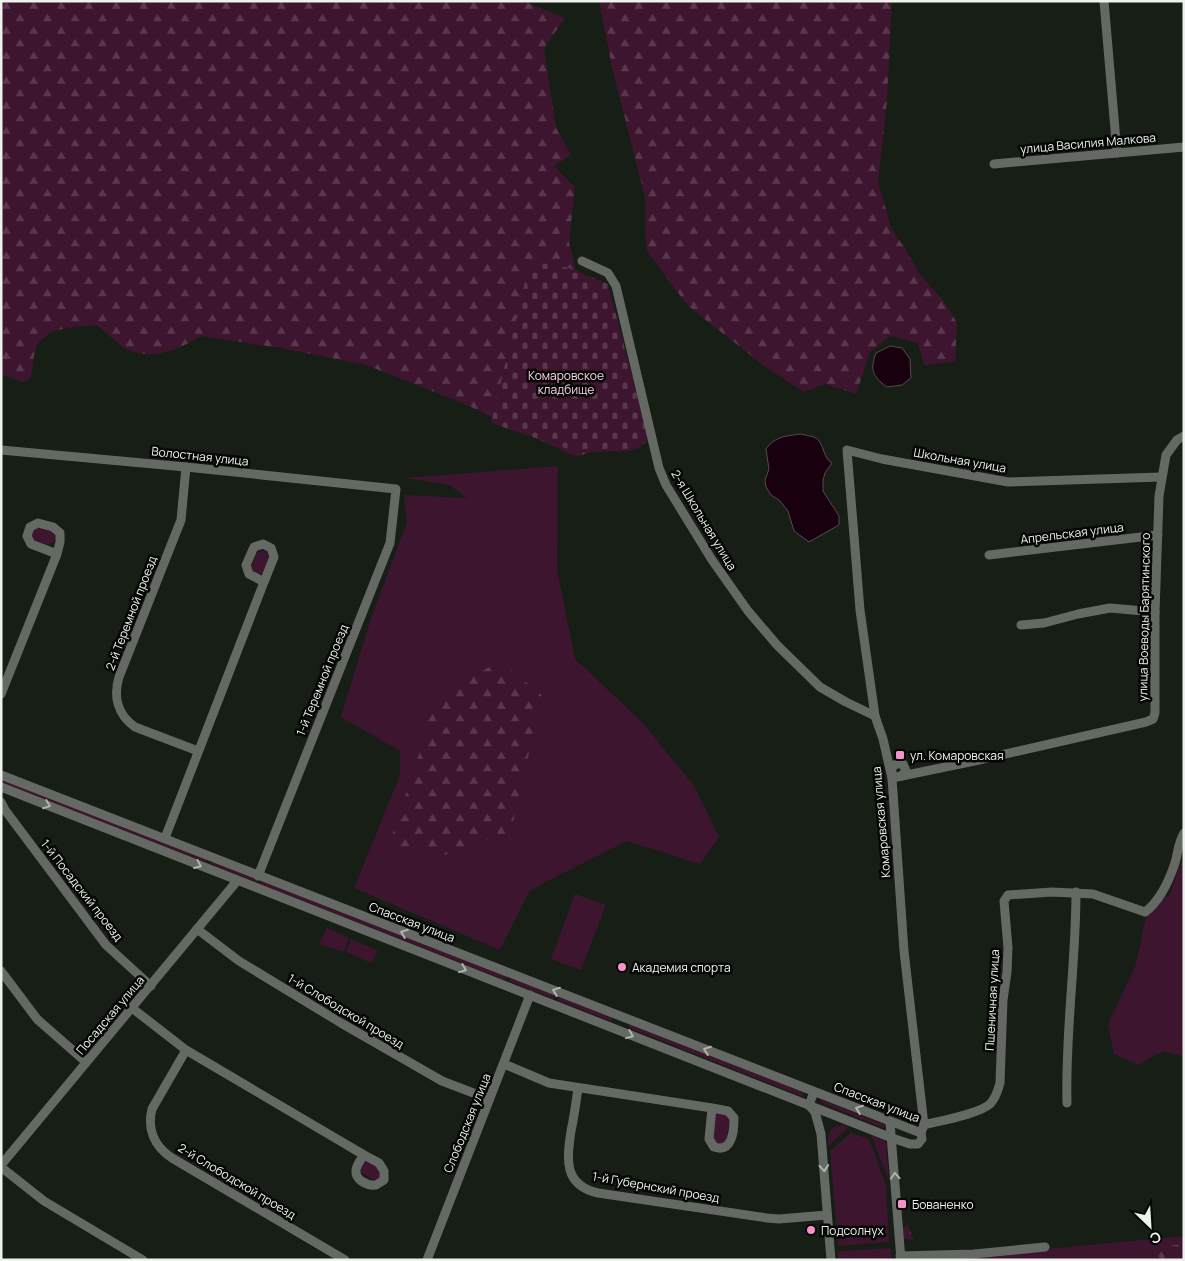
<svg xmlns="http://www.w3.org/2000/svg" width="1185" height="1261" font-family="Manrope,sans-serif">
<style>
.green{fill:#3d152e}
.forest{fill:url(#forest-firs)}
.cemetery{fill:url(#cemetery-stones)}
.water{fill:#19000e;stroke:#594951}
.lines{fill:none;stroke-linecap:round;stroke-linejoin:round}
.minor{stroke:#656964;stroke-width:9}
.oneway{stroke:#b0b4af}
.poi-dot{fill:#f790cd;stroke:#050705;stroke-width:2}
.labels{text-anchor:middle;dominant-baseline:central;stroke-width:5;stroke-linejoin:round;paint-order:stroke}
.street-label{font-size:12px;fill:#edf2ed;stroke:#050705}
.park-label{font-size:12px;fill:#fccde6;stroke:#050705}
.poi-label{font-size:12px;fill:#edf2ed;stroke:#050705;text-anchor:start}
</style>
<defs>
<pattern id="forest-firs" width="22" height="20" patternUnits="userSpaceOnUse" patternTransform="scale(1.25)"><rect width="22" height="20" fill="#3d152e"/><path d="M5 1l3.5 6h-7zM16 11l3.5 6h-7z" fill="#59384d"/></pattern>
<pattern id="cemetery-stones" width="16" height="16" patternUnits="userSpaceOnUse" patternTransform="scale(1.25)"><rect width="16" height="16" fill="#3d152e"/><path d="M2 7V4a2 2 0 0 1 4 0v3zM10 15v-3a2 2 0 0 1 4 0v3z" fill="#59384d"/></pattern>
</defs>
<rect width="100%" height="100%" fill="#171e16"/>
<!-- green -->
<g class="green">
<polygon points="558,466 557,569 575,659 643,723 694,786 719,837 700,864 627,841 530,890 500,950 354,888 400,775 400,751 341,717 370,621 407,522 404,495 467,498 449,485 406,478"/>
<polygon points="39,526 52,531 56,537 54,542 47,545 33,539 32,532"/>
<polygon points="261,551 265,551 270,558 264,572 258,575 252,570 251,566 257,553"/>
<polygon points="1,779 208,858 206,862 1,784"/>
<polygon points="1184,856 1184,1057 1163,1051 1138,1065 1114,1054 1108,1024 1135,967 1149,904 1169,896"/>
<polygon points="213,860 257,878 256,882 211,864"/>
<polygon points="262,880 507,976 505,980 260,884"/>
<polygon points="575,894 606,905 581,970 551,959"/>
<polygon points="327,928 349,938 344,952 319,944"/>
<polygon points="351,939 378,951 371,963 346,952"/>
<polygon points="511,977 555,994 554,999 509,981"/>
<polygon points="559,996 612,1017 612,1020 610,1021 557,1000"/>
<polygon points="631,1024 803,1092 803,1095 801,1096 629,1028 629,1025"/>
<polygon points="822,1100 885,1125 886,1126 883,1128 822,1103 820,1101"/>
<polygon points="721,1111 730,1117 726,1143 718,1146 712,1138 714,1116"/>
<path d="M844,1125L849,1127L828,1146C827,1133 830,1126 844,1125Z"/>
<polygon points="851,1133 869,1139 886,1185 889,1242 838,1246 830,1151"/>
<polygon points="871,1135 884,1140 886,1143 889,1181"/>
<polygon points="369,1161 380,1167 382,1178 374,1181 361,1172 361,1165 365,1162"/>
<polygon points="1184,1236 1184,1260 962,1260 962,1257"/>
<polygon points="891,1248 891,1260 838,1260 838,1251"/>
</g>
<!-- forest -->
<g class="forest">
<path d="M1,1H523L565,18L544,48L556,128L571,155L554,166L575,187L569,242L575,268L597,288L643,440L640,448L620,451H594L576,457L465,404L366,365L281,348L201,336C175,352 144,364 118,343C110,337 104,331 97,325C78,327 50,326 38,344C32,354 34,368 30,379L23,382L6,376L1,377Z"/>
<polygon points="599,1 892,1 887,101 878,181 891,228 906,250 920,275 943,300 957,323 955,362 924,365 918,343 890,336 870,352 856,394 825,384 804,392 767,368 688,306 646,250 645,197 612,67"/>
<polygon points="500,661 542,695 511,832 444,855 389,845 425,736 430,700"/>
<polygon points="907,1224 914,1240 903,1239 903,1229"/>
<polygon points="1184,1243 1184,1260 1162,1260 1151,1250"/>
</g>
<!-- cemetery -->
<polygon class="cemetery" points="530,261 569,268 608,284 649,441 629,451 577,452 491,423"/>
<!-- water -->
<g class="water">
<path d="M890,346L902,348L910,359L911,378L902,385L887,387C872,376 870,370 876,353Z"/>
<path d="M801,434C805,435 810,436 814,437C825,442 822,458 832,463L825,473L823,480V491L839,516V525L809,542L794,531L788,511L779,500L771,495L766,487L765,480L769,469L766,449C775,436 787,436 801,434Z"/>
</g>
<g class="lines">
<!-- minor -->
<g class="minor">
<polyline points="1104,1 1117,153"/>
<polyline points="994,164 1184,147"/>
<polyline points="582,261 608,273 616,286 659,468 666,485 712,560 748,611 777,645 820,687 846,702 875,716"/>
<polyline points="1,450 186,467 396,489 390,543 258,876"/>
<path d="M186,467L181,520L119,677C113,697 118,715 135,727L198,751"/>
<polyline points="989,555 1158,535"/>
<polyline points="1021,625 1044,623 1078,614 1110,608 1155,612"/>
<polyline points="1,694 57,554 60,542 60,533 53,527 38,523 30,527 27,536 31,544 57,554"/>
<polyline points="892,772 892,766 897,764 903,764 906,771 901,776"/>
<polyline points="1,775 921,1133"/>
<polyline points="892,778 979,760 1146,722 1153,719 1155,713 1155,612 1159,496 1166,455 1177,440 1184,436"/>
<polyline points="1,787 892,1138 910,1144 918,1144 922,1139 921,1133"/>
<polyline points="1,802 5,810 106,945 151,986"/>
<polyline points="165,838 264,582 249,574 246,565 254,547 263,544 271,548 274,557 264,582"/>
<polyline points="197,929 239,961 341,1023 442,1081 489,1099"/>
<polyline points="1,971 37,1019 86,1062"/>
<path d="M132,1008L186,1050L364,1155C361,1159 357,1164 356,1170C355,1180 367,1186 376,1185L384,1180V1171L379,1163L364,1155"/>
<path d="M186,1050L152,1109C147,1129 154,1146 172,1158L345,1260"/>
<path d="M504,1064L549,1083L712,1108L709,1139L714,1147C732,1153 734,1132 734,1118L728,1111L712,1108"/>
<path d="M578,1088C576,1103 574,1117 571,1131C567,1159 563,1185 598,1193L767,1218L779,1219L827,1215"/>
<polyline points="814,1092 809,1105 815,1112 821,1134 831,1260"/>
<path d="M1067,1103C1065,1033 1076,963 1076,892"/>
<polyline points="890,1122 901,1260"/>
<path d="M924,1125C939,1121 979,1114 990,1104C996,1098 998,1090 1000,1083L1003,1000L1007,972L1008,948L1004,901L1008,895L1052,892L1093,894L1145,912C1160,901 1169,881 1175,863C1178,852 1178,843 1184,833"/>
<polyline points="921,1133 924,1125 904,951 892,778 883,739 875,716 860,610 847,450 882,459 1008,482 1161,477"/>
<polyline points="1,1165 237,881"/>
<polyline points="1,1167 44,1201 143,1260"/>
<polyline points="900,1256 974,1254 1045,1247"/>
<polyline points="427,1260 530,995"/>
</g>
</g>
<!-- one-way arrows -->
<defs><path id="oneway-chevron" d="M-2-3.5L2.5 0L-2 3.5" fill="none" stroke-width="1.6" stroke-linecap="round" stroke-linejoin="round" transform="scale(1.25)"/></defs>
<g class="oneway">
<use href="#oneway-chevron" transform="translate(47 805) rotate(21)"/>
<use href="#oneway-chevron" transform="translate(198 865) rotate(23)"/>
<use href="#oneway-chevron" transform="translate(404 933) rotate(-159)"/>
<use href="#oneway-chevron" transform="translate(463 969) rotate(22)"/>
<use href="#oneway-chevron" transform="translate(556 991) rotate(-159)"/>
<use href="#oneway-chevron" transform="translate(630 1035) rotate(22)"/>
<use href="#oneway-chevron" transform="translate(707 1050) rotate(-159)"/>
<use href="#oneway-chevron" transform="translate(859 1109) rotate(-159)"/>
<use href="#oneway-chevron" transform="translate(824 1168) rotate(85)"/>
<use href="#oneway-chevron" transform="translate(895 1176) rotate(-94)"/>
</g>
<!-- markers -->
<g class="poi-dot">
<rect x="895" y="750" width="10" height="10" rx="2.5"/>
<circle cx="622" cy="967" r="5"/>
<rect x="897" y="1199" width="10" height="10" rx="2.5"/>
<circle cx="811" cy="1230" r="5"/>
</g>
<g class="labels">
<!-- street labels -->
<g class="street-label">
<text transform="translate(1088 143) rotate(-5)">улица Василия Малкова</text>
<text transform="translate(200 456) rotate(6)">Волостная улица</text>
<text transform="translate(960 460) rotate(10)">Школьная улица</text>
<text transform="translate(704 520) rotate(59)">2-я Школьная улица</text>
<text transform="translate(1072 533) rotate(-7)">Апрельская улица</text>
<text transform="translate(131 613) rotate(-69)">2-й Теремной проезд</text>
<text transform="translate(1144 617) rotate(-89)">улица Воеводы Барятинского</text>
<text transform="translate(322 680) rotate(-68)">1-й Теремной проезд</text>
<text transform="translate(881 822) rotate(-95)">Комаровская улица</text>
<text transform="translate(82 890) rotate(52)">1-й Посадский проезд</text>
<text transform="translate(412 922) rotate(21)">Спасская улица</text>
<text transform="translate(992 1000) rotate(-87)">Пшеничная улица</text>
<text transform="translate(346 1011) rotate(31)">1-й Слободской проезд</text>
<text transform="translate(110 1015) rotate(-50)">Посадская улица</text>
<text transform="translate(877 1102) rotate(21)">Спасская улица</text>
<text transform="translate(467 1123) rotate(-68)">Слободская улица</text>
<text transform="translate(237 1181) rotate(31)">2-й Слободской проезд</text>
<text transform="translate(656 1187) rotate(10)">1-й Губернский проезд</text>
</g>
<!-- park labels -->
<g class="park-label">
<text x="566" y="375">Комаровское<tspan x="566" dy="14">кладбище</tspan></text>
</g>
<!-- poi labels -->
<g class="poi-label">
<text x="910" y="755">ул. Комаровская</text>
<text x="632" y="967">Академия спорта</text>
<text x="912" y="1204">Бованенко</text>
<text x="821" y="1230">Подсолнух</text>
</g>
</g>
<!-- border -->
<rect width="1185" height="1261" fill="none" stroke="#edf2ed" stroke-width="5"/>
<!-- north arrow -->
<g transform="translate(1150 1226) rotate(155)" stroke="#050705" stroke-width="4" paint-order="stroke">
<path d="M0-4L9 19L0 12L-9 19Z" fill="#edf2ed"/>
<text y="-8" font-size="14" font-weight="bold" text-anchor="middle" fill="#edf2ed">С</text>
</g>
</svg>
